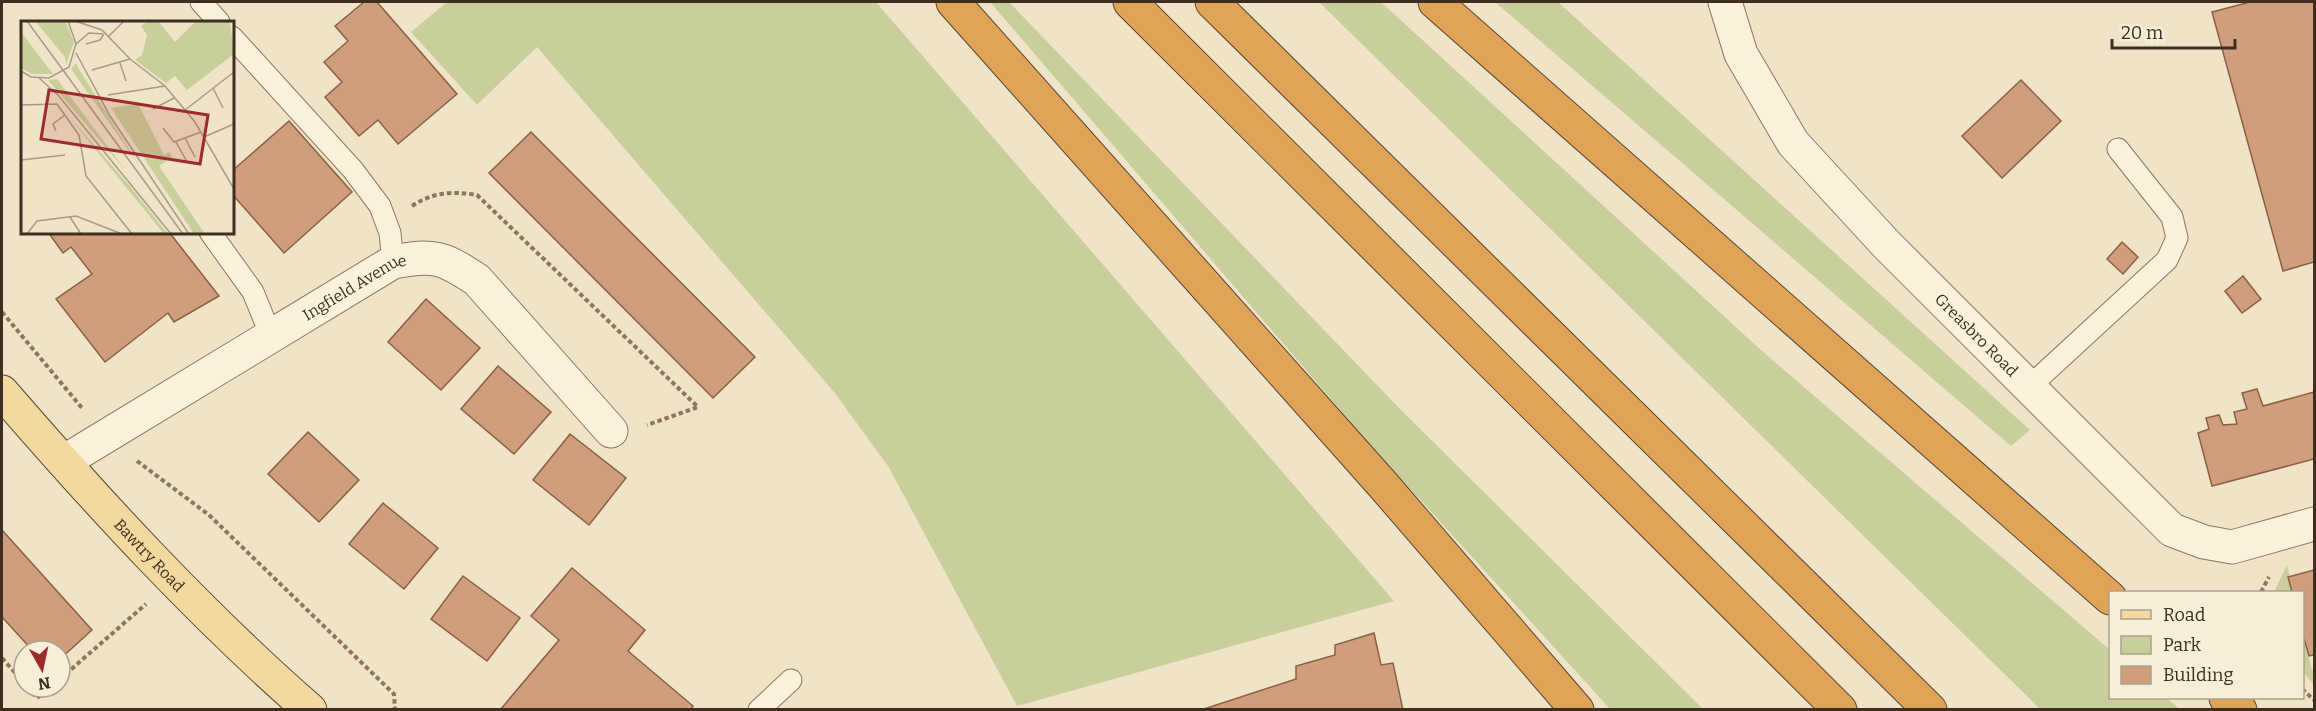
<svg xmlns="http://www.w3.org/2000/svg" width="2316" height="711" font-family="Bitter,serif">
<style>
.green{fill:#c9cf9b}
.building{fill:#cf9f7d;stroke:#8d5f41;stroke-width:1.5}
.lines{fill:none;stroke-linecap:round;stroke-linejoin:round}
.lane-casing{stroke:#8d765c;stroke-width:23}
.street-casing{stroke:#8d765c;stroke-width:35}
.primary-casing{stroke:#5b4430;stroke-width:35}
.highway-casing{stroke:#5b4430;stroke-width:35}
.path{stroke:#8d765c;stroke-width:4;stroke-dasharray:4.5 3;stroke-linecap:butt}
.lane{stroke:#faf1dc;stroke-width:21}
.street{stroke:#faf1dc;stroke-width:33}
.primary{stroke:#f3d9a0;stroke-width:33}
.highway{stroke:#e0a458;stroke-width:33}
.labels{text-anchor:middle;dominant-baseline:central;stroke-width:6;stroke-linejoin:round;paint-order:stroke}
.street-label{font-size:16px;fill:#3d2e20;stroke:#f7eed8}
.inset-road{fill:none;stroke:#a89b85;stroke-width:1.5}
.view{fill:#9e2a2b;fill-opacity:0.15;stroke:#9e2a2b;stroke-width:3}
.inset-edge{fill:none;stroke:#3d2e20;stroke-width:3}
</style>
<rect width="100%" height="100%" fill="#f0e4c8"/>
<!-- green -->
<g class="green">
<polygon points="447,2 876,2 1394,601 1017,706 888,466 834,392 537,47 477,105 411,32"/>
<polygon points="990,2 1009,2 1400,409 1703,709 1610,709 1366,440"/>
<polygon points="1319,2 1381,2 1762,351 2110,650 2110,698 2166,698 2180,709 2040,709"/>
<polygon points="1495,2 1558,2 2030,430 2011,446"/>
<polygon points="2287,565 2294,592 2274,592"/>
<polygon points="2302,631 2312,670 2314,672 2314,685 2303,672"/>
</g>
<!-- building -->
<g class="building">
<polygon points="364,2 377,2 457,94 398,144 378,120 359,136 325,97 342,82 324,62 348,41 335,26"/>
<polygon points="2250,2 2314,2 2314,262 2283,271 2212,12"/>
<polygon points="2021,80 2061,121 2002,178 1962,136"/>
<polygon points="289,121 352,192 284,253 232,194 232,171"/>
<polygon points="531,132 755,357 713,398 489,173"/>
<polygon points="48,232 169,232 219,296 174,322 168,313 105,362 56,299 92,274 71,247 63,253"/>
<polygon points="2122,242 2138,257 2123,274 2107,259"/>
<polygon points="2243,276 2261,299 2242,313 2225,291"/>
<polygon points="426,299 480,348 441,390 388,342"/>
<polygon points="498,366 551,412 514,454 461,409"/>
<polygon points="2257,389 2263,406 2314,392 2314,459 2212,486 2198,433 2209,429 2206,418 2219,415 2223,425 2237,424 2234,412 2247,409 2242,393"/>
<polygon points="308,432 359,480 319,522 268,474"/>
<polygon points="570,434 626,478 589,525 533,480"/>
<polygon points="383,503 438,548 404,589 349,544"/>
<polygon points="2,530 92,630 60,659 60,651 33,651 2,617"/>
<polygon points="572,568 645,630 628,651 693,706 690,710 500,710 559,640 531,616"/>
<polygon points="2314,570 2314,655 2309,656 2302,632 2302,592 2292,592 2288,577"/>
<polygon points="463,576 520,618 487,661 431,619"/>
<polygon points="1374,633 1381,665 1393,663 1403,710 1201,710 1296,679 1296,666 1335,655 1335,645"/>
</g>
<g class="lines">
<!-- lane casing -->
<g class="lane-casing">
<g id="lane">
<polyline points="201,2 219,22"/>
<polyline points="232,37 353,170 380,206 390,233 393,262"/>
<polyline points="210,232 253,292 271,336"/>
<polyline points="2029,387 2167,260 2177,238 2172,217 2118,149"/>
<polyline points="759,710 791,680"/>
</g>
</g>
<!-- street casing -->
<g class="street-casing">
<g id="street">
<path id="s1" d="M1725,2L1741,54L1793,143L1886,244L2172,530L2204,542L2232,547L2314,524"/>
<path id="s2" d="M65,461L393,262C433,254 443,257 477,280L611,431"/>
</g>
</g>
<!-- primary casing -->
<g class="primary-casing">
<g id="primary">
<path id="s3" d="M2,392C98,503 199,613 310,710"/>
</g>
</g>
<!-- highway casing -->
<g class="highway-casing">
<g id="highway">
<polyline points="953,2 1384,486 1577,710"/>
<polyline points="1130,2 1840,710"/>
<polyline points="1212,2 1930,710"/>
<polyline points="1435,2 2110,598"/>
<polyline points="2226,698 2240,710"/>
</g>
</g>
<!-- path -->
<g class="path">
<path d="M412,206C433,192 453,191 477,195L698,407L647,425"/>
<polyline points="2,312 82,408"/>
<polyline points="137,461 209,515 394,694 395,710"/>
<polyline points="2261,592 2269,577"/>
<polyline points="2,658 24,683"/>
<polyline points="60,679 146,604"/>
<polyline points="27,687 37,698 50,687"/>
<polyline points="2302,689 2314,700"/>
</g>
<!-- lane -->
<use href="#lane" class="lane"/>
<!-- street -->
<use href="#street" class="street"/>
<!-- primary -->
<use href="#primary" class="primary"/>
<!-- highway -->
<use href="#highway" class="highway"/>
</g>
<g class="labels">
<!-- street labels -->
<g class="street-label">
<text stroke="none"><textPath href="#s2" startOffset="338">Ingfield Avenue</textPath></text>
<text stroke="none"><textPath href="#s1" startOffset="423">Greasbro Road</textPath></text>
<text stroke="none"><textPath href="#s3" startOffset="220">Bawtry Road</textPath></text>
</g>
</g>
<!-- overview -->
<g transform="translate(21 21)">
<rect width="213" height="213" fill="#f0e4c8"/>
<path d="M14,0H44L53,21L45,44L44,36ZM127,0H137L154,21L175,0H209L213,33L166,69L154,55L145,62L114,39L121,34L126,14L120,5ZM0,11L32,53H11L0,47ZM55,42L58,48L120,147L50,48ZM36,58L105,150L27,59ZM117,83L143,134L148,131L151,136L138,145L184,213H173L90,87ZM44,91L108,164L147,213H143Z" fill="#c9cf9b"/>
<path class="inset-road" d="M6,0L162,213M54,0L81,9L109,38L144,65L174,101L213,168M88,15L103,0M55,23L68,12L82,13M65,23L79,19L83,13M55,32L89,95L168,213M99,42L105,60M71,49L109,38M0,50L10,56L28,57L48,46L55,23L47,0M18,57L37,74L150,213M192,67L202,87M87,74L144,65M0,84L36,83L58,114L65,155L111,213M132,88L153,77M164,89L213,51M142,107L153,121L180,111M35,110L32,103L44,94M183,116L213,103M164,117L174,136M155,121L166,141M0,139L44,134M49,196L60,213M6,213L16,200L55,195L101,213"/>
<path class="view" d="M28,69L187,94L179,143L20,118Z"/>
<rect width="213" height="213" class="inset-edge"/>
</g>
<!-- border -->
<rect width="2316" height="711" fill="none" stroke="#3d2e20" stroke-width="6"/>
<!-- legend -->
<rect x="2109" y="591" width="195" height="108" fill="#f7eed8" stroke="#ada18e" stroke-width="1.5"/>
<rect x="2121" y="610" width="30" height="9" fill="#f3d9a0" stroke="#ada18e" stroke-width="1.5"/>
<text x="2163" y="621" font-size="18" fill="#3d2e20">Road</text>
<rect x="2121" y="636" width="30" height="18" fill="#c9cf9b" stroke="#ada18e" stroke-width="1.5"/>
<text x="2163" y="651" font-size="18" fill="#3d2e20">Park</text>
<rect x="2121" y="666" width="30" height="18" fill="#cf9f7d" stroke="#ada18e" stroke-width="1.5"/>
<text x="2163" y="681" font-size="18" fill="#3d2e20">Building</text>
<!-- north arrow -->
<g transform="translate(42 669) rotate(171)"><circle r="28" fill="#f7eed8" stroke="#ada18e" stroke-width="1.5"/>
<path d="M0-4.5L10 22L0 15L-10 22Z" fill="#9e2a2b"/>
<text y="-9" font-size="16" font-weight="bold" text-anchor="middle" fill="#3d2e20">N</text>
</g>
<!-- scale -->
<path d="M2112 39v9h123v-9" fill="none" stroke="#3d2e20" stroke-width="3"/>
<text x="2121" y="39" font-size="18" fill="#3d2e20" stroke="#f7eed8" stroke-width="4.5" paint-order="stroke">20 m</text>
</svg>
